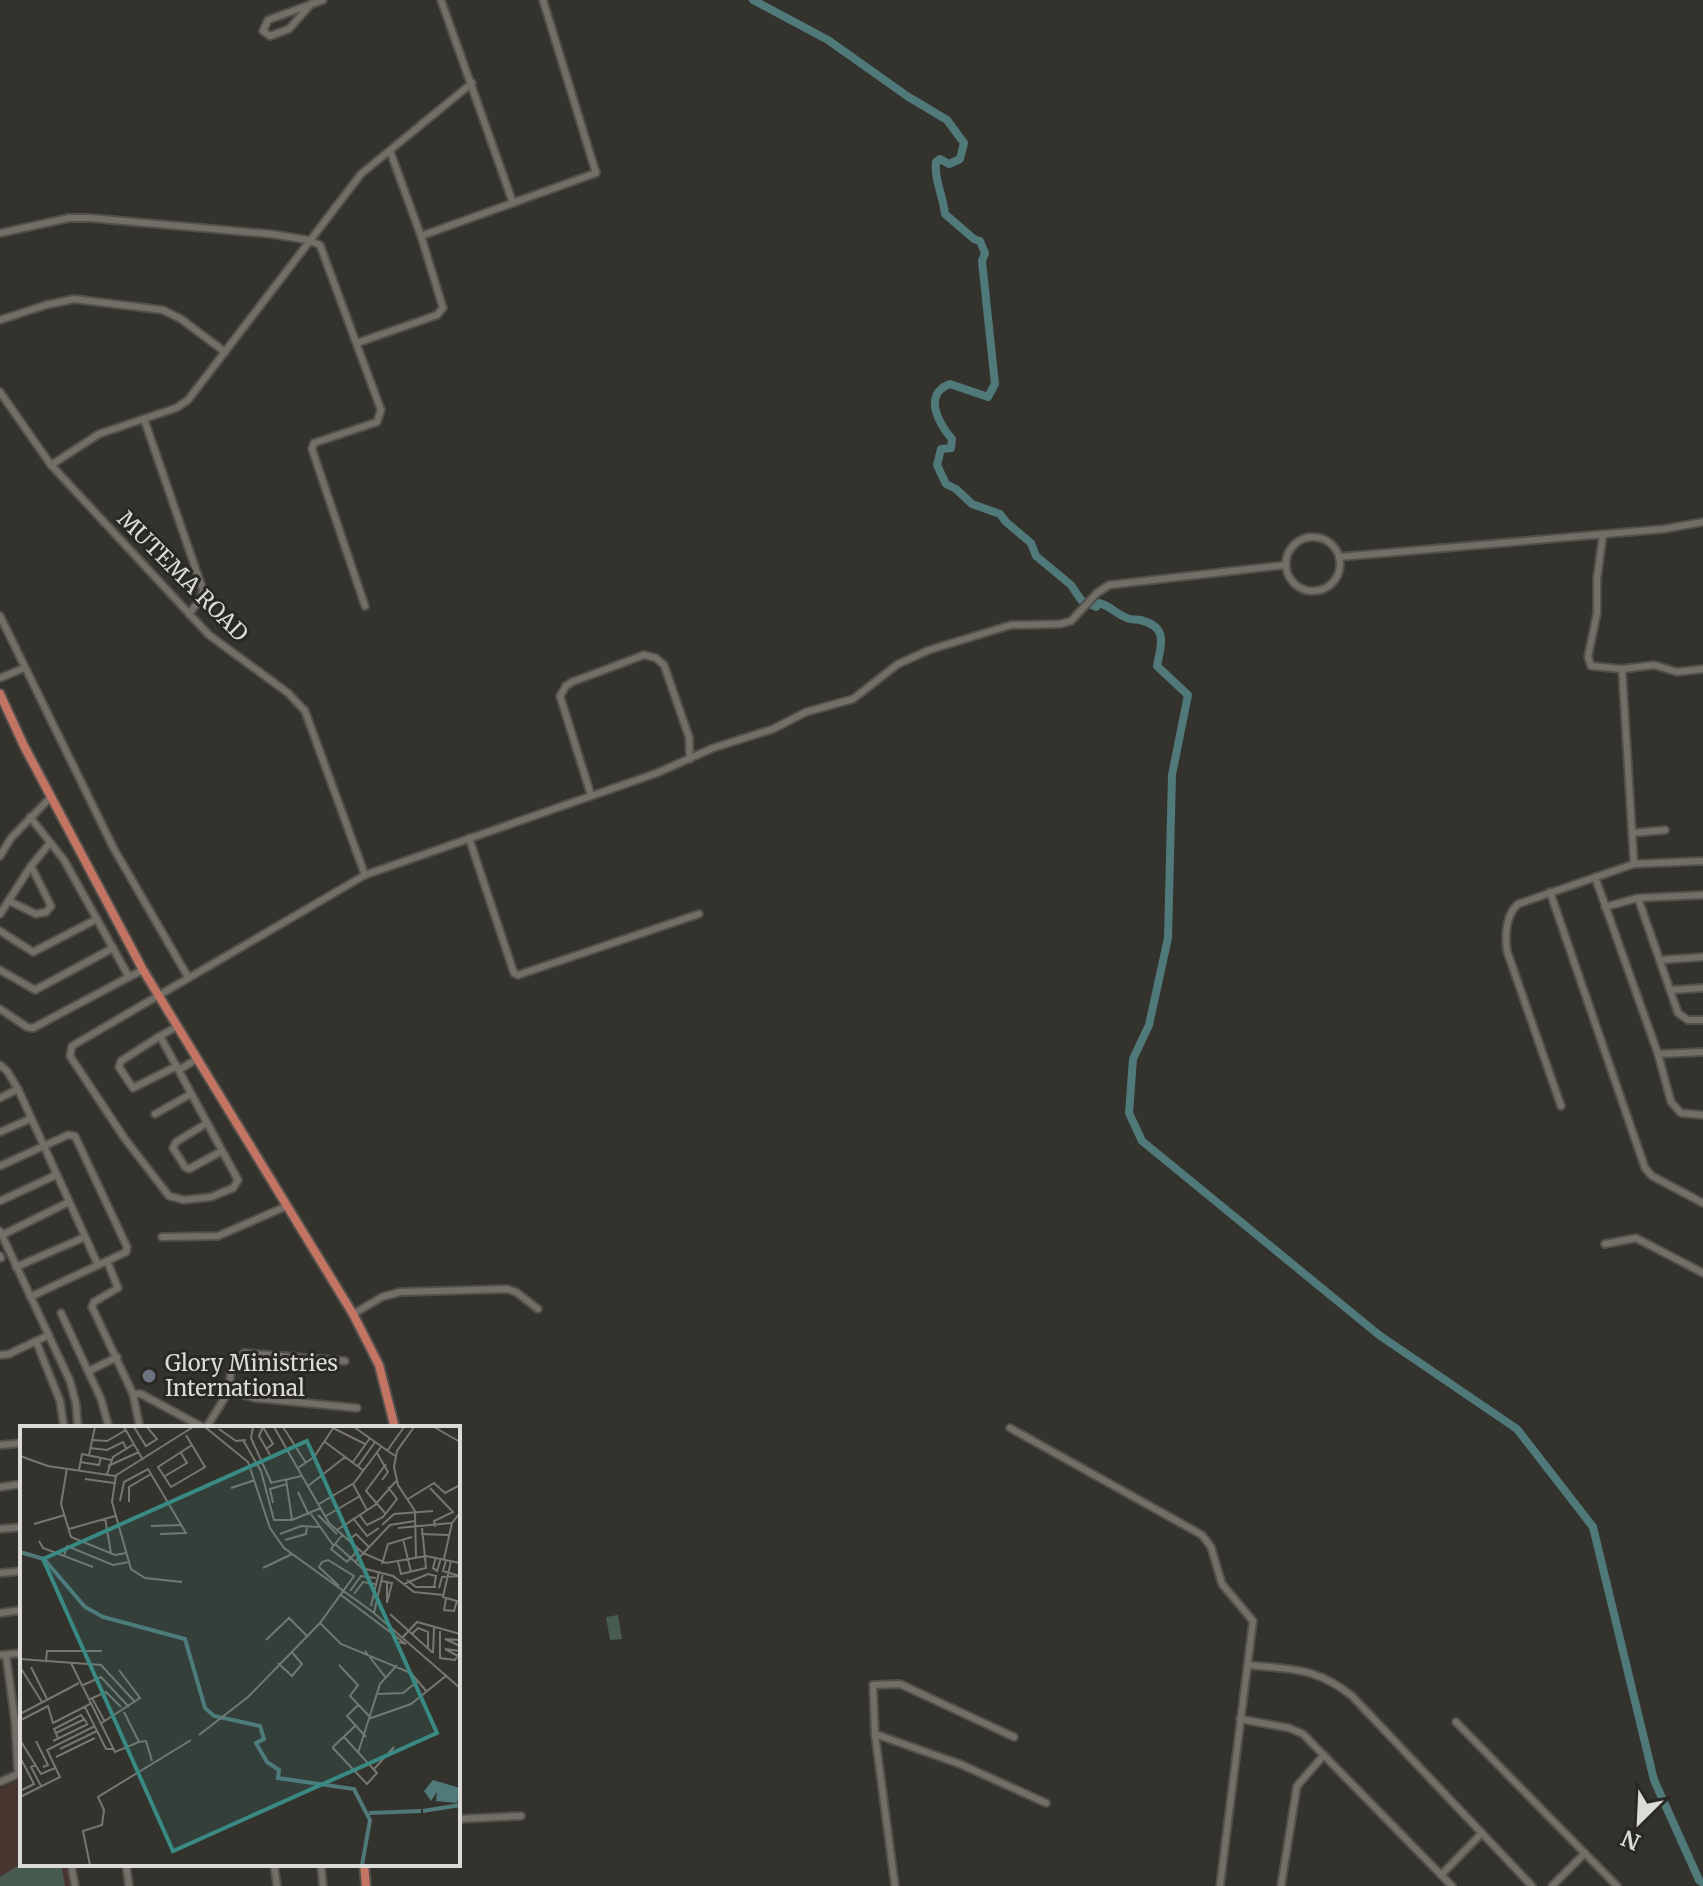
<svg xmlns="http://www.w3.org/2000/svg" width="1703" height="1886" font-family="Merriweather,serif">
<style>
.education{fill:#48352f}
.green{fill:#475b51}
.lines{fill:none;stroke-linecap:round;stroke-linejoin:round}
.river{stroke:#50797a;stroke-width:8}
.minor-casing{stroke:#52504b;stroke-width:10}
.major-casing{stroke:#52504b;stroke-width:12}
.minor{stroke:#726f69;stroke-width:6}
.major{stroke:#c47462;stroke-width:8}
.worship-dot{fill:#6b7280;stroke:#2a2823;stroke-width:3}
.labels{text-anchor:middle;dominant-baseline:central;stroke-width:6;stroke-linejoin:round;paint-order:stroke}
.street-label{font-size:22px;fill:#dcdbd7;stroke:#2a2823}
.poi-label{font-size:22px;fill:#dcdbd7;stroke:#2a2823;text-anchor:start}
.inset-river{fill:none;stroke:#50797a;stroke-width:4}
.inset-road{fill:none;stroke:#777670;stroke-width:2}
.view{fill:#388a83;fill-opacity:0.15;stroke:#388a83;stroke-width:4}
.inset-edge{fill:none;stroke:#dcdbd7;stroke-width:4}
</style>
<rect width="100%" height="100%" fill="#34322c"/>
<!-- education -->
<polygon class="education" points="22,1778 22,1864 67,1864 70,1886 0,1886 0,1789"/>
<!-- green -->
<g class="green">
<polygon points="618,1615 622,1639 610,1640 606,1617"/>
<polygon points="22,1863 61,1864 65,1886 0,1886 0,1877"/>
</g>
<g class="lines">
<!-- river -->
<path class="river" d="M753,0L828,40L907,96L947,120L964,143L960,159L949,164L940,159L936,162C934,180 943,195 945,214L974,239L980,241L985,253L982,261L995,384L988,397L950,384C922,394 939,424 952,439L951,448L941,449L937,465L946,484L956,489L972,504L1000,514L1006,522L1031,543L1036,556L1071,585L1081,600L1096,607L1099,603C1111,606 1116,614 1127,618C1131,620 1136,619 1140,620C1169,627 1161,644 1157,666L1188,695L1172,775L1168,938L1149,1025L1133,1059L1129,1113L1142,1141L1379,1335L1517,1429L1593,1527L1654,1780L1699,1880L1703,1883"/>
<!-- minor casing -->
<g class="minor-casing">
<g id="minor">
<polyline points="441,0 513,203"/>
<polyline points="311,4 289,29 270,36 263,31 268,20 323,0"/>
<polyline points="0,233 69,218 90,218 271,234 308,240 320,245 381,410 377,422 314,443 312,449 365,606"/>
<polyline points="421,236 596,173 543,0"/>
<polyline points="0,320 46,305 74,299 163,310 181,319 225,352"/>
<polyline points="357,343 437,315 443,308 421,236 390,151"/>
<polyline points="0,392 51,465 209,635 288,693 305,711 365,875"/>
<polyline points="144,419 203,590 201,598 189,614"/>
<polyline points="51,465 99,434 176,408 188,400 361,174 472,83"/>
<polyline points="1603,534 1597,579 1597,613 1588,657 1591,666 1622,669 1654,665 1677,672 1703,669"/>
<circle cx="1313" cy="564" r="27"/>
<polyline points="1339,557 1664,529 1703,522"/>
<polyline points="0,616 114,849 188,977"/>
<polyline points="1622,669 1634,864"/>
<polyline points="0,678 24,668"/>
<polyline points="591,795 560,696 566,686 572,682 644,655 656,658 664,665 689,737 690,759"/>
<polyline points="30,817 64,860 129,977 143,970"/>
<polyline points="1632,833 1665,830"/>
<polyline points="469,838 514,973 518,975 699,914"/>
<polyline points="0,856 11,838 51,797"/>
<polyline points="1595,877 1658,1054 1671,1102 1681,1113 1703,1115"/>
<polyline points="1550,892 1645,1168 1652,1176 1703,1203"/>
<polyline points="1638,898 1678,1013 1688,1020 1703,1020"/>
<polyline points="9,901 36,914 46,912 51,906 31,866"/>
<polyline points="1605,907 1638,898 1703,895"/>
<polyline points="0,914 31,866 49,844"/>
<polyline points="0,931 33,952 97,919"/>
<polyline points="1660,960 1703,957"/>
<polyline points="0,970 35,990 113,948"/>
<polyline points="1671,990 1703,988"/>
<polyline points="0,1009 27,1027 33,1028 129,977"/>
<polyline points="176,1027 160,1036 238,1180 233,1188 211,1197 184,1200 169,1196 125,1139 70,1056 72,1046 365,875 657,773 713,748 773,729 806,712 853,699 898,664 929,650 1011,625 1060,624 1071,621 1097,593 1109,585 1286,565"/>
<polyline points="160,1036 121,1061 119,1067 133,1088 177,1066"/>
<polyline points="1658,1054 1703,1052"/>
<polyline points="0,1065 7,1071 18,1089 98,1265"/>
<polyline points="179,1070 195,1060"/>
<polyline points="0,1098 18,1089"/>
<path d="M1561,1106L1507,951C1505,935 1506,915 1518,904L1634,864L1703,861"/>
<polyline points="155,1114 191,1094"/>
<polyline points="207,1123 176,1142 173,1148 185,1167 189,1169 222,1151"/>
<polyline points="0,1132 30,1119"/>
<polyline points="0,1166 68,1135 75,1136 127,1247 126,1252 30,1297"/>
<polyline points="0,1201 56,1175"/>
<polyline points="0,1231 70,1381 76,1404 78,1428"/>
<polyline points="2,1235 69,1202"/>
<polyline points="162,1237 218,1236 287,1206"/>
<polyline points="1605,1244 1636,1238 1703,1273"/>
<polyline points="0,1256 1,1258"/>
<polyline points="107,1261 118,1288 94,1302 92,1307 133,1394 140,1428"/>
<polyline points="16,1267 85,1237"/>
<polyline points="61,1313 101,1399 109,1428"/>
<polyline points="353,1314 382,1297 400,1292 507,1289 516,1292 538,1309"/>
<polyline points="36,1341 60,1401 64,1428"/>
<polyline points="0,1355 9,1354 49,1335"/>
<polyline points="89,1371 117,1357"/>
<polyline points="229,1391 231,1370 244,1353 345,1361"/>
<polyline points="133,1394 141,1394 204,1428"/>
<polyline points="206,1428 229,1391 255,1398 357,1408"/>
<polyline points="1010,1428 1202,1535 1211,1547 1222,1584 1253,1621 1220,1886"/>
<polyline points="0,1445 22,1443"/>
<polyline points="0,1487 22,1484"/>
<polyline points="0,1529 22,1527"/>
<polyline points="0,1573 22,1571"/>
<polyline points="0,1613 22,1610"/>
<polyline points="0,1655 22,1653"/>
<polyline points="6,1655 15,1721 18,1774"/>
<path d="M1249,1665C1293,1670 1316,1667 1352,1696L1532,1886"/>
<polyline points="1240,1719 1289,1728 1303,1734 1452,1886"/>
<polyline points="1456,1722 1617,1886"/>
<polyline points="875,1734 960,1764 1046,1803"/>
<polyline points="0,1782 18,1774"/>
<polyline points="458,1819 521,1816"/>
<polyline points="71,1864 75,1886"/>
<polyline points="126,1864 129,1886"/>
<polyline points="274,1864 277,1886"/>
<polyline points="321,1864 323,1886"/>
<polyline points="1441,1875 1481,1834"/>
<polyline points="895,1886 875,1734 873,1685 900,1684 1014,1737"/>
<polyline points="1281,1886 1297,1786 1324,1755"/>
<polyline points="1552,1886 1585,1853"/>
</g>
</g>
<!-- major casing -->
<g class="major-casing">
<g id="major">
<polyline points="0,694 24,746 143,970 353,1314 379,1365 395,1428"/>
<polyline points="364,1864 366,1886"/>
</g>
</g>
<!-- minor -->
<use href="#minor" class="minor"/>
<!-- major -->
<use href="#major" class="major"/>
</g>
<!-- markers -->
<circle class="worship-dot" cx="149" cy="1376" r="8"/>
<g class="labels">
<!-- street labels -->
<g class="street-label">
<text transform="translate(183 576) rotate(45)">MUTEMA ROAD</text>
</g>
<!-- poi labels -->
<g class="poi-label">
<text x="165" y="1363">Glory Ministries<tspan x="165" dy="25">International</tspan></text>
</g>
</g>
<!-- overview -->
<g transform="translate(20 1426)">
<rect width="440" height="440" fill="#34322c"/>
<path d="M413,354L440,362L437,377L416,375L417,366L411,375L404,365Z" fill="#50797a"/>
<path class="inset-river" d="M0,126L24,133L65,181L83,191L165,213L185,282L194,290L240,300L244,313L236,317L247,336L259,344L258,352L334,363L350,394L342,439M403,385L440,379M349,387L401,385"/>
<path class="inset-road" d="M104,1L123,34M114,1L126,20L137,13L127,1M185,1L228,36L250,102L264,122L354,187L440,262M233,1L231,12L251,56M243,1L239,10L250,29M243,1L253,18L246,23M254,1L309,97L343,127L366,137L406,130L440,137M263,1L286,37M334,1L375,30M394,1L377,25L374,41L378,59L395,85L396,132M414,1L440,16M313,2L345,18M199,3L216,15L226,14M166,9L185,41L151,61L138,41L172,19M71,14L87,15L106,4M223,14L241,45L254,94H272L301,82M305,16L344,45M70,22L87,24L103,16L106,22M367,25L384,1M357,27L368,46L362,54M69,29L75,1M0,30L28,40L95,50L173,1M60,36L79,39L81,31M333,36L350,12M88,40L119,26M338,40L355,16M47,42L41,78L51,111L95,129L106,127M278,42L294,31L314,1M59,44L62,28L91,34M87,48L93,31L114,18M96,49L92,76L111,143L125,152L162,156M145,50L167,37L161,27M65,53L94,57M266,53L272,94M250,57L282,50M333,58L347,84M288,60L325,31M211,62L235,54M410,62L433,86L414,95L415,101M278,66L289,89M388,73L414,57L425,67L440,59M100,75L104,56L128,43L166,107L140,108M109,76V61L131,48M253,77L250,63L267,58M299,78L334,57L361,21M365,87L346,65L366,38M291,88L313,119M339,88L347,99L363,91L377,73L368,61M298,89L317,108M306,90L340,70M85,92L91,127M333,92L347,110L359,102M14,98L45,89M362,99L374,88L413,85M131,100L162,99M378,102L432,97M49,103L95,90M317,104L355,79L376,55M260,108L281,100L299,101M323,108L311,123L327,136L339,123M401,108L429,109M383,113L391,146M265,114L286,108L287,100M329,114L336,108L349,121M19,115L23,122L73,141M315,118L342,142L373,150L394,166L424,169M44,130L47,120L93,139L109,136M416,131L413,142L417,145L421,132M424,133L432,97L440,87M431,135L423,171L440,176M335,136L370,99L395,95M378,136L381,148L406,142L402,102M362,138L368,118L392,111M243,142L272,128M387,154L396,161H416M361,155L367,156L371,157H372L367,177V156M384,158L408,148L416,150L414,161M419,162L422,151L440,150L423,145L426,134M330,165L341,150L356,152M334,168L343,156L355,158M321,169L386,218L379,216M426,173L424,184L434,185L437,175M351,180L359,146M354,187L363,147M370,188L413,227M300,197L321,218L391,247L407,266M420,205V232L435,234L440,226M392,208L398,202L408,206V222M382,212L397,196L440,208M246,214L269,192L287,210M440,214L425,213L440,220M345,225L366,252M413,227L414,202M438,230L425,223L440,225M0,233L81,239L115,276M26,235L27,225H82M51,237L95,326L119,316M258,237L272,250L282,238L271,225M319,239L338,259L330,270L351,292L391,278L427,249M0,241L22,276M11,241L27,273M61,260L81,251L109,281M358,268L383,267L398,255M72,272L85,296M68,274L86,266L101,281M338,279L327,290L346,311M65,281L86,323H93M104,286L119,316L126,315L132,335M0,288L59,257M1,294L28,280L33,297L70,278M80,298L120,272L99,244M36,307L65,293M179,309L228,271L300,197L334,150L308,134L302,136L299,141L319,160M324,311L357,347L347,358L313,322V321L335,300M38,312L34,303L61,289L67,297M0,314L21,348L35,342M16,315L28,339L23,341M33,315L68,298M40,323L77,305M338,327L360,258L377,239M0,331L14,358L0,365M36,331L75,312M16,339L11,341L21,360M354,343L374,321L369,328M0,371L40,351L27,324L75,300M70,439L63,405L82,399L84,384L78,371L171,314"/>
<path class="view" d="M287,15L417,307L153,425L23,133Z"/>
<rect width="440" height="440" class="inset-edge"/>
</g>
<!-- north arrow -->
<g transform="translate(1639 1822) rotate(204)" stroke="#2a2823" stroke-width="6" paint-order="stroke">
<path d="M0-6L14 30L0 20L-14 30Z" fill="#dcdbd7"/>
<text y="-12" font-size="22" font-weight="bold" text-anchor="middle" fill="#dcdbd7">N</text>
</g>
</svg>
